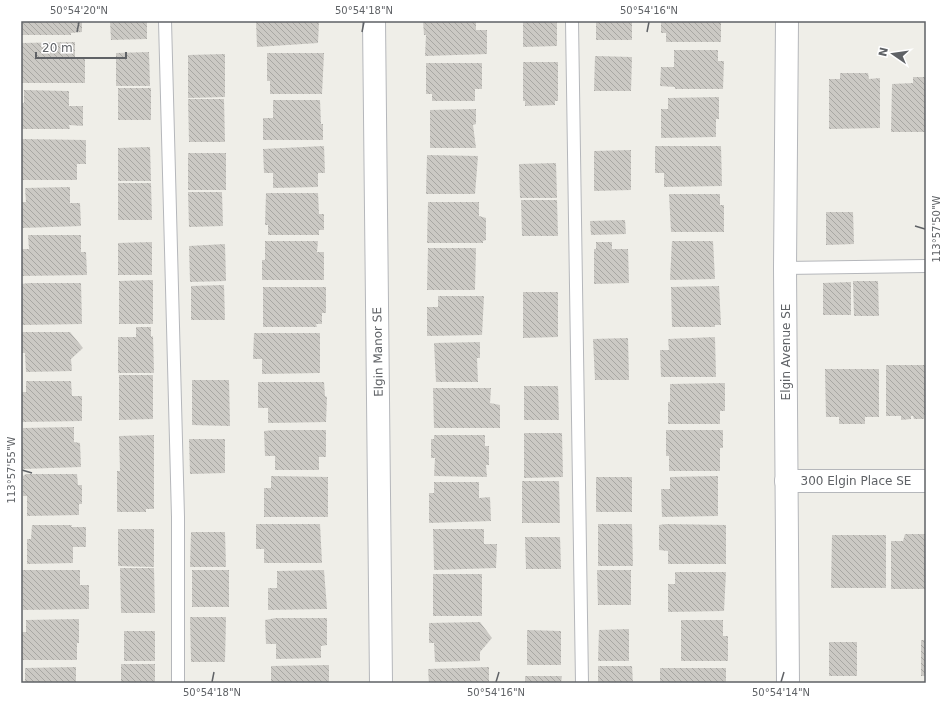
<svg xmlns="http://www.w3.org/2000/svg" width="947" height="704" font-family="'DejaVu Sans',sans-serif">
<style>
.building{fill:url(#building-back-hatch)}
.lines{fill:none;stroke-linecap:round;stroke-linejoin:round}
.lane-casing{stroke:#b5b7bb;stroke-width:14}
.street-casing{stroke:#b5b7bb;stroke-width:24}
.lane{stroke:#fff;stroke-width:12}
.street{stroke:#fff;stroke-width:22}
.ticks{fill:none;stroke:#5f6266;stroke-width:1.5}
.labels{text-anchor:middle;dominant-baseline:central;stroke-width:3;stroke-linejoin:round;paint-order:stroke}
.street-label{font-size:12px;fill:#5f6266;stroke:#fff}
.neatline{fill:none;stroke:#5f6266;stroke-width:1.5}
.ticks-label{font-size:10px;text-anchor:middle;fill:#5f6266}
</style>
<defs>
<pattern id="building-back-hatch" width="6" height="6" patternUnits="userSpaceOnUse"><rect width="6" height="6" fill="#cbc9c4"/><path d="M-1 5l2 2M0 0l6 6M5-1l2 2" fill="none" stroke="#a8a7a3"/></pattern>
</defs>
<rect width="100%" height="100%" fill="#efeee8"/>
<!-- building -->
<g class="building">
<polygon points="21,21 82,21 82,32 71,33 71,35 21,35"/>
<polygon points="110,21 147,21 147,39 111,40"/>
<polygon points="256,21 319,21 318,43 257,47"/>
<polygon points="423,21 476,21 476,30 487,30 487,54 425,56 426,35 424,35"/>
<polygon points="523,21 557,21 557,46 523,47"/>
<rect x="596" y="21" width="36" height="19"/>
<polygon points="661,21 721,21 721,42 666,42 666,33 661,33"/>
<polygon points="75,42 75,57 85,57 85,83 21,83 21,43"/>
<polygon points="674,50 718,50 718,61 724,61 723,89 675,89 675,87 660,86 661,67 674,67"/>
<polygon points="149,52 150,86 116,86 116,53"/>
<polygon points="267,53 324,53 322,94 270,94 270,81 267,81"/>
<polygon points="225,54 225,97 188,98 188,55"/>
<polygon points="595,56 632,57 631,91 594,91"/>
<polygon points="523,62 558,62 558,101 555,101 555,105 525,106 525,101 523,101"/>
<polygon points="426,63 482,63 482,89 475,89 475,101 432,101 432,94 426,94"/>
<polygon points="840,73 868,73 869,79 880,78 880,128 829,129 829,79 840,79"/>
<polygon points="913,77 926,77 926,132 891,132 892,84 913,83"/>
<rect x="118" y="88" width="33" height="32"/>
<polygon points="24,90 69,91 69,106 83,106 83,126 69,125 70,129 21,129 21,103 24,103"/>
<polygon points="719,97 719,119 716,119 716,137 661,138 661,109 668,109 668,98"/>
<polygon points="188,99 224,99 225,142 189,142"/>
<polygon points="273,100 320,100 321,124 323,124 323,140 263,140 263,118 273,118"/>
<polygon points="476,109 476,124 473,125 476,148 430,148 430,110"/>
<polygon points="21,139 86,140 86,164 77,164 77,180 21,180"/>
<polygon points="324,146 325,173 318,173 318,187 273,188 273,173 264,173 263,149"/>
<polygon points="655,146 721,146 722,186 664,187 664,173 655,173"/>
<polygon points="150,147 151,181 118,181 118,148"/>
<polygon points="631,150 631,190 594,191 594,151"/>
<rect x="188" y="153" width="38" height="37"/>
<polygon points="427,155 478,156 475,194 426,194"/>
<polygon points="556,163 557,198 520,198 519,164"/>
<polygon points="118,183 151,183 152,220 118,220"/>
<polygon points="70,187 70,203 80,203 81,226 21,228 21,202 26,202 25,188"/>
<polygon points="188,192 222,192 223,226 189,227"/>
<polygon points="266,193 318,193 319,214 324,214 324,230 319,230 319,235 268,235 268,225 265,225"/>
<polygon points="669,194 720,194 720,205 724,205 724,232 671,232"/>
<polygon points="521,200 557,200 558,236 522,236"/>
<polygon points="428,202 479,202 479,216 486,218 486,240 483,241 483,243 427,243"/>
<polygon points="826,212 853,212 854,244 826,245"/>
<polygon points="625,220 626,234 591,235 590,221"/>
<polygon points="28,235 81,235 81,252 86,252 87,275 21,276 21,249 29,249"/>
<polygon points="265,241 318,241 317,252 324,252 324,280 262,280 262,260 265,260"/>
<polygon points="672,241 713,241 715,279 670,280"/>
<polygon points="152,242 152,275 118,275 118,243"/>
<polygon points="596,242 612,242 612,249 628,249 629,283 594,284 594,249 596,249"/>
<polygon points="225,244 226,281 190,282 189,246"/>
<polygon points="428,248 476,248 475,290 427,290"/>
<polygon points="153,280 153,324 119,324 119,281"/>
<polygon points="853,281 878,281 879,316 854,316"/>
<polygon points="851,282 851,315 823,315 823,283"/>
<polygon points="29,283 81,283 82,324 21,325 21,284"/>
<polygon points="224,285 225,320 191,320 191,286"/>
<polygon points="719,286 721,325 715,325 715,327 672,327 671,287"/>
<polygon points="263,287 326,287 326,313 322,313 322,324 316,324 317,327 263,327"/>
<polygon points="523,292 558,292 558,337 523,338"/>
<polygon points="438,296 484,296 482,335 427,336 427,307 438,307"/>
<polygon points="136,327 151,327 151,337 153,336 154,373 118,373 118,337 136,337"/>
<polygon points="21,332 70,332 83,348 71,359 72,371 26,372 25,353 21,353"/>
<polygon points="254,333 320,333 320,373 262,374 262,359 253,359"/>
<polygon points="715,337 716,377 661,377 660,350 669,350 668,339"/>
<polygon points="628,338 629,380 595,380 593,339"/>
<polygon points="480,342 480,358 477,358 478,382 436,382 434,343"/>
<polygon points="886,365 926,365 926,415 924,415 924,419 914,419 913,416 911,416 911,419 901,420 901,416 886,416"/>
<polygon points="825,369 879,369 879,417 865,417 865,424 839,424 839,417 826,417"/>
<polygon points="119,375 153,375 153,419 119,420"/>
<polygon points="192,380 229,380 230,426 192,425"/>
<polygon points="26,381 71,381 72,396 82,396 82,421 21,422 22,392 26,392"/>
<polygon points="258,382 324,382 325,396 327,397 326,422 268,423 268,408 258,408"/>
<polygon points="725,383 725,411 720,411 720,424 668,424 668,402 670,402 670,384"/>
<polygon points="524,386 558,386 559,420 524,420"/>
<polygon points="433,388 491,388 490,403 500,405 500,428 434,428"/>
<polygon points="74,427 74,442 80,443 81,467 21,469 23,428"/>
<polygon points="275,430 326,430 326,457 319,457 319,470 275,470 275,456 265,456 264,431"/>
<polygon points="666,430 723,430 723,448 720,448 720,471 669,471 669,456 666,456"/>
<polygon points="524,433 562,433 563,477 524,478"/>
<polygon points="154,435 154,509 146,509 146,512 117,512 117,471 120,471 119,436"/>
<polygon points="434,435 485,435 485,446 489,446 489,465 486,465 487,477 434,476 435,458 431,458 431,439 434,439"/>
<polygon points="189,439 225,439 225,473 190,474"/>
<polygon points="26,474 77,474 78,485 82,485 82,504 79,504 79,515 27,516 27,496 23,496 23,476"/>
<polygon points="271,476 328,477 328,517 264,517 264,488 271,488"/>
<polygon points="718,476 718,516 662,517 661,489 670,489 670,477"/>
<rect x="596" y="477" width="36" height="35"/>
<polygon points="522,481 559,481 560,523 522,523"/>
<polygon points="434,482 479,482 479,498 490,497 491,521 429,523 429,493 434,493"/>
<polygon points="256,524 320,524 322,563 264,563 264,549 256,549"/>
<polygon points="598,524 632,524 633,566 598,566"/>
<polygon points="666,524 726,525 726,564 668,564 668,551 659,550 659,525"/>
<polygon points="32,525 72,525 71,527 86,527 86,547 73,547 73,563 27,564 27,539 31,539"/>
<polygon points="118,529 154,529 154,567 118,566"/>
<polygon points="433,529 484,529 484,544 497,544 496,568 434,570"/>
<polygon points="191,532 225,532 226,567 190,567"/>
<polygon points="905,534 926,534 926,589 891,589 891,541 903,541"/>
<polygon points="832,535 886,535 886,588 831,588"/>
<polygon points="525,537 560,537 561,569 526,569"/>
<polygon points="120,568 154,568 155,613 121,613"/>
<polygon points="22,570 80,570 80,585 89,585 89,609 23,610"/>
<rect x="192" y="570" width="37" height="37"/>
<polygon points="324,570 327,609 268,610 268,588 277,588 277,571"/>
<polygon points="597,570 631,570 631,605 598,605"/>
<polygon points="675,572 726,572 724,611 668,612 668,584 675,584"/>
<rect x="433" y="574" width="49" height="42"/>
<polygon points="190,617 226,617 225,662 191,662"/>
<polygon points="276,618 327,618 327,645 321,646 321,658 276,659 276,644 266,644 265,620"/>
<polygon points="79,619 79,643 77,643 77,660 22,660 22,632 26,632 26,620"/>
<polygon points="681,620 723,620 723,636 728,636 728,661 681,661"/>
<polygon points="480,622 492,638 480,652 480,661 435,662 434,643 429,643 429,623"/>
<polygon points="629,629 629,661 598,661 599,630"/>
<polygon points="527,630 561,631 561,665 527,665"/>
<rect x="124" y="631" width="31" height="30"/>
<rect x="921" y="640" width="5" height="36"/>
<rect x="829" y="642" width="28" height="34"/>
<rect x="121" y="664" width="34" height="19"/>
<polygon points="329,665 329,683 271,683 271,666"/>
<polygon points="598,666 632,666 633,683 598,683"/>
<polygon points="76,667 76,683 25,683 25,668"/>
<polygon points="489,667 489,683 429,683 428,669"/>
<rect x="660" y="668" width="66" height="15"/>
<polygon points="525,676 562,676 561,683 525,683"/>
</g>
<g class="lines">
<!-- lane casing -->
<g class="lane-casing">
<g id="lane">
<polyline points="165,21 178,517 178,683"/>
<polyline points="572,21 582,683"/>
<polyline points="785,268 926,266"/>
</g>
</g>
<!-- street casing -->
<g class="street-casing">
<g id="street">
<polyline points="374,21 381,683"/>
<polyline points="787,21 785,268 788,683"/>
<polyline points="786,481 926,481"/>
</g>
</g>
<!-- lane -->
<use href="#lane" class="lane"/>
<!-- street -->
<use href="#street" class="street"/>
</g>
<!-- ticks -->
<path class="ticks" d="M77,32L79,22M362,32L364,22M647,32L649,22M915,226L925,229M22,470L32,473M212,682L214,672M496,682L499,672M781,682L784,672"/>
<g class="labels">
<!-- street labels -->
<g class="street-label">
<text transform="translate(378 352) rotate(-91)">Elgin Manor SE</text>
<text transform="translate(786 352) rotate(-90)">Elgin Avenue SE</text>
<text x="856" y="481">300 Elgin Place SE</text>
</g>
</g>
<!-- border -->
<rect width="947" height="704" fill="none" stroke="#ffffff" stroke-width="44"/>
<!-- north arrow -->
<g transform="translate(893 54) rotate(283)" stroke="#ffffff" stroke-width="3" paint-order="stroke">
<path d="M0-3L7 15L0 10L-7 15Z" fill="#5f6266"/>
<text y="-6" font-size="11" font-weight="bold" text-anchor="middle" fill="#5f6266">N</text>
</g>
<!-- scale -->
<path d="M36 52v6h90v-6" fill="none" stroke="#5f6266" stroke-width="2"/>
<text x="42" y="52" font-size="12" fill="#5f6266" stroke="#ffffff" stroke-width="3" paint-order="stroke">20 m</text>
<rect x="22" y="22" width="903" height="660" class="neatline"/>
<g class="ticks-label">
<text x="79" y="14">50°54'20"N</text>
<text x="364" y="14">50°54'18"N</text>
<text x="649" y="14">50°54'16"N</text>
<text transform="translate(936 229) rotate(-90)" y="4">113°57'50"W</text>
<text transform="translate(11 470) rotate(-90)" y="4">113°57'55"W</text>
<text x="212" y="696">50°54'18"N</text>
<text x="496" y="696">50°54'16"N</text>
<text x="781" y="696">50°54'14"N</text>
</g>
</svg>
